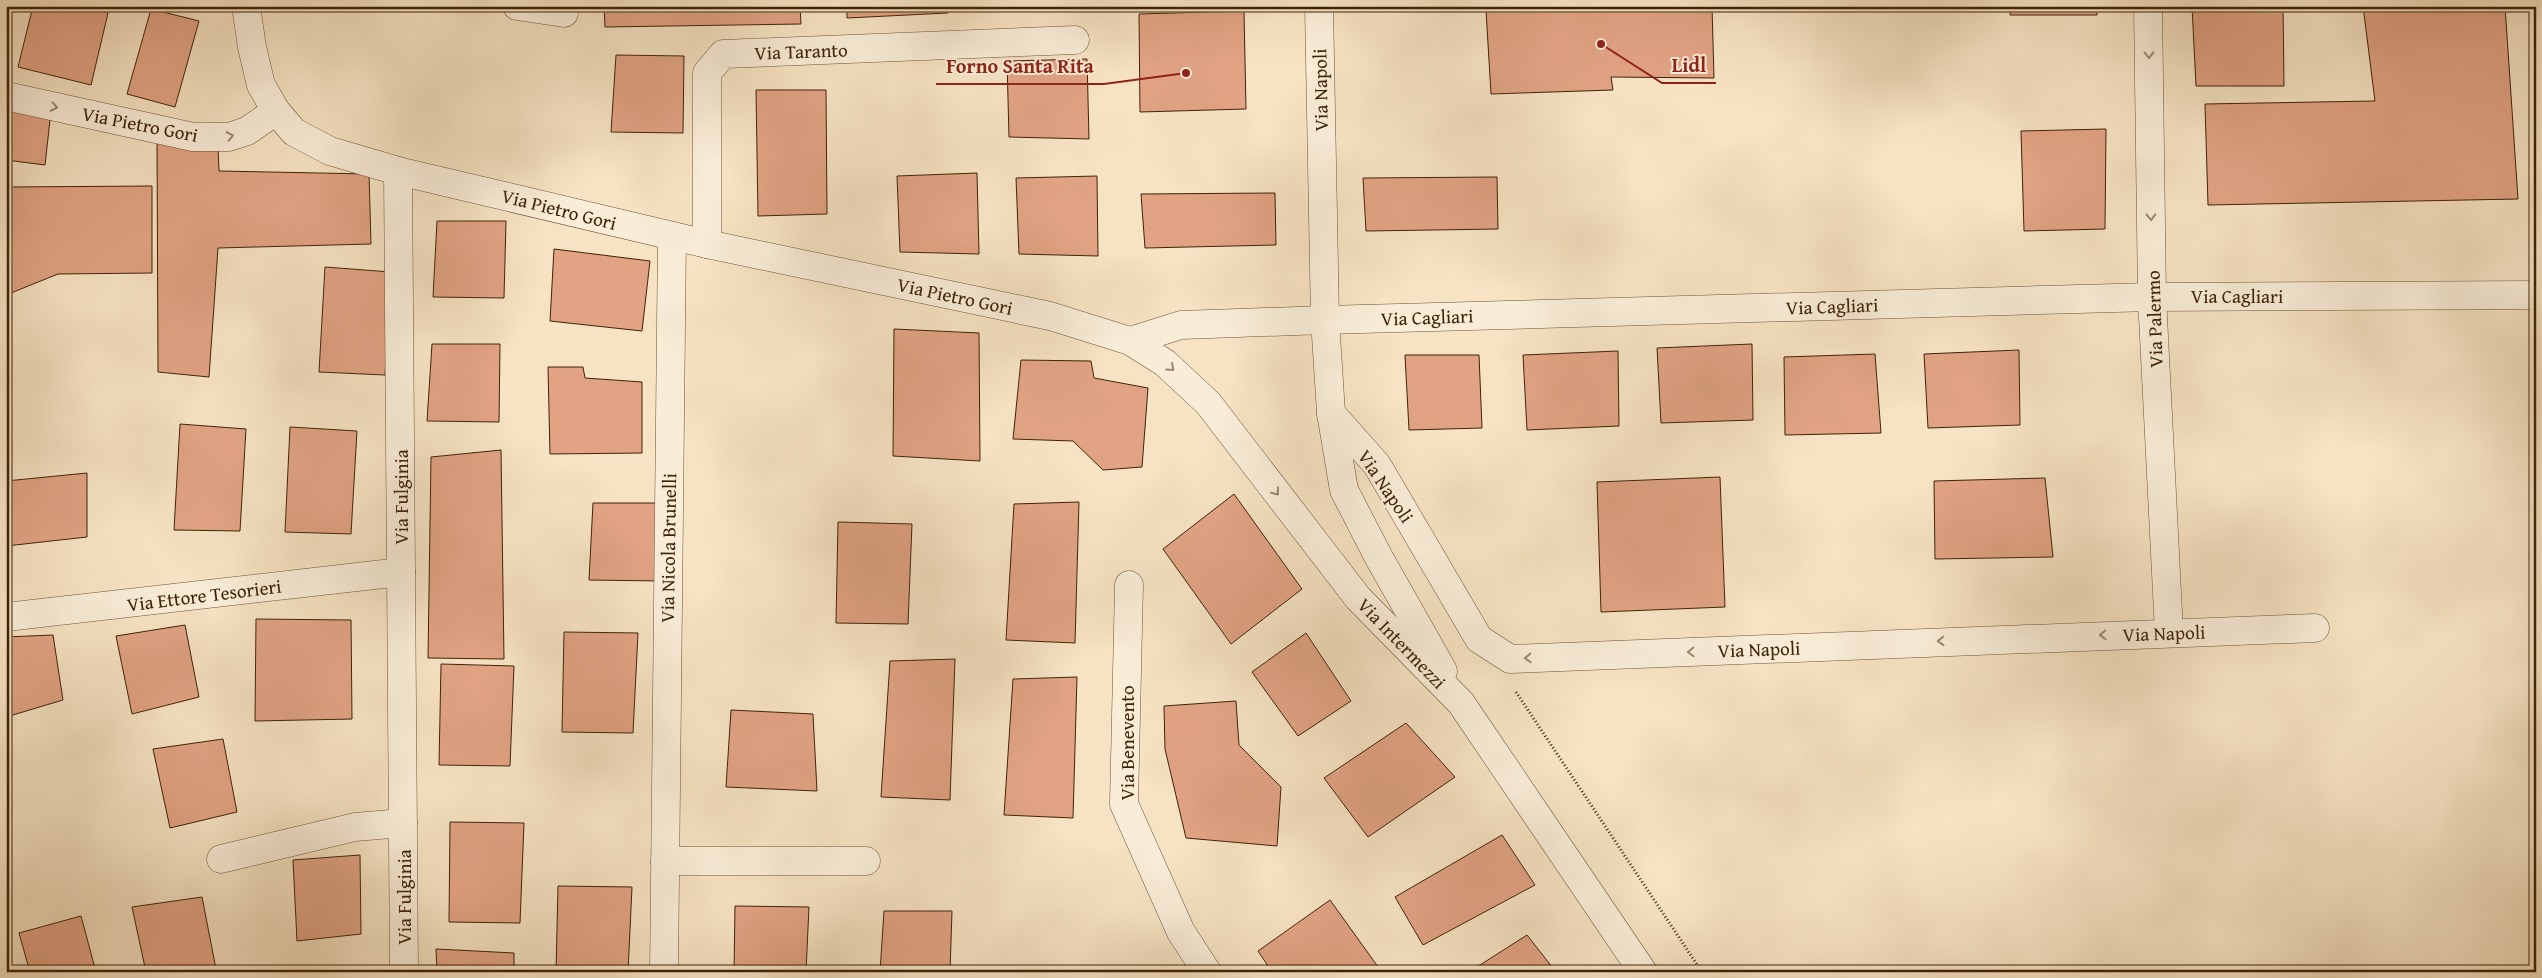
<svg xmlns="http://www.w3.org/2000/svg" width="2542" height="978" font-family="'Gentium Book Plus',serif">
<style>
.building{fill:#e1a384;stroke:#3f2307}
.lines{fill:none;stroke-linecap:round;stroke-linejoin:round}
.minor-casing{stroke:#6d5336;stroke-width:29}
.path{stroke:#3f2307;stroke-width:3;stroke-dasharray:1 2.5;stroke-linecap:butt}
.minor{stroke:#f9edd8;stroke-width:28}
.oneway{stroke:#9c8870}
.labels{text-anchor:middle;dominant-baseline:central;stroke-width:4;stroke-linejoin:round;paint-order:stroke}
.street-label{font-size:19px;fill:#3f2307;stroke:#f9edd8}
.leader{fill:none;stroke:#8f2418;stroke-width:2}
.callout-dot{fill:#8f2418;stroke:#f9edd8;stroke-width:2}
.callout-label{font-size:20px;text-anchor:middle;font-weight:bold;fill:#8f2418;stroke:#f9edd8;stroke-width:4;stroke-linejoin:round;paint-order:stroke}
</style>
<rect width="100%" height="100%" fill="#f6e3c3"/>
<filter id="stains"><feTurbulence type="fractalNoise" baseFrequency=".004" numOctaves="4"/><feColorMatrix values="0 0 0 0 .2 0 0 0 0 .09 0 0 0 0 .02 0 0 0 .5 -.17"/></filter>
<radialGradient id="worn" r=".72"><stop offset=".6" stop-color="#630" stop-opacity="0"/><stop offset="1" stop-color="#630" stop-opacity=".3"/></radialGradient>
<!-- building -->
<g class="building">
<polygon points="33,6 82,6 108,13 91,85 18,67"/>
<polygon points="604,6 800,6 801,24 605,27"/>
<polygon points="847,6 948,6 948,13 847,18"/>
<polygon points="1431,6 1712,6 1714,78 1611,77 1613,90 1491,94 1486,10 1431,11"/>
<polygon points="2011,6 2097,6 2097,15 2010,15"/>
<polygon points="2192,6 2283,6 2284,86 2196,86"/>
<polygon points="2363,6 2505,6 2518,199 2208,205 2205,104 2375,101"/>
<polygon points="151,9 199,21 175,107 127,94"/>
<polygon points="1244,11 1246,109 1140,112 1139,14"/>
<polygon points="616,55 684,56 683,133 611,132"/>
<polygon points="1087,59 1089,139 1009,137 1007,61"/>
<polygon points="756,90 826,90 827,214 758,216"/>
<polygon points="6,101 51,111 45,165 6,160"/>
<polygon points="2106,129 2105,229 2024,231 2021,131"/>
<polygon points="157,138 218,146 219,171 369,174 371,244 218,248 209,377 158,372"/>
<polygon points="977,173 979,254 900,252 897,176"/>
<polygon points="1097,176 1098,256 1019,254 1016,178"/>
<polygon points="1497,177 1498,229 1366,231 1363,178"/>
<polygon points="152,186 152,273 58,274 6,295 6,187"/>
<polygon points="1275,193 1276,245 1145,248 1141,194"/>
<polygon points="437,221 506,221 504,298 433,297"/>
<polygon points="554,249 650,261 642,331 550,321"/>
<polygon points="325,267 391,272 385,375 319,372"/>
<polygon points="894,329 979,333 980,461 893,456"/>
<polygon points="432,344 500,344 499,422 427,421"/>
<polygon points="1752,344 1753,420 1661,423 1657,348"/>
<polygon points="2019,350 2020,425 1928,428 1924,354"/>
<polygon points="1618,351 1619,426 1527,430 1523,355"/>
<polygon points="1875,354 1881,433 1785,435 1784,357"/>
<polygon points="1405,355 1479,355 1482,428 1409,430"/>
<polygon points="1021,360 1091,361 1094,378 1148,388 1142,467 1103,470 1073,441 1013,439"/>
<polygon points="548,367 583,367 585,378 642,382 642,453 550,454"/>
<polygon points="180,424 246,429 240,531 174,530"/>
<polygon points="290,427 357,431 351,534 285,532"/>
<polygon points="501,450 504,659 428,658 431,457"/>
<polygon points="87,473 87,537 6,546 6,481"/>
<polygon points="1720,477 1725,607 1601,612 1597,482"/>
<polygon points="2045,478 2053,557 1935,559 1934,481"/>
<polygon points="1234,494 1302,589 1231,644 1163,549"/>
<polygon points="1079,502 1075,643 1006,640 1014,504"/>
<polygon points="593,503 662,503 661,581 589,580"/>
<polygon points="838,522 912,524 908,624 836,623"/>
<polygon points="256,619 351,620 352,719 255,721"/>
<polygon points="185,625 199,697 132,714 116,636"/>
<polygon points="564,632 638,633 633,733 562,732"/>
<polygon points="1306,633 1351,701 1298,736 1252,672"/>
<polygon points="53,635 63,700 6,717 6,637"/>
<polygon points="955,659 950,800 881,797 890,661"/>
<polygon points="441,664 514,666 510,766 439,765"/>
<polygon points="1077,677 1073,818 1004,815 1013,679"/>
<polygon points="1236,701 1239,745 1281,787 1277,846 1186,838 1165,749 1164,706"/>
<polygon points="731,710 813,714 817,791 726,787"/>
<polygon points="1406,723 1455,777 1368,837 1324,778"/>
<polygon points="223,739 237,812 170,828 153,749"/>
<polygon points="450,822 524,823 520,923 449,922"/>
<polygon points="1502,835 1535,885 1423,945 1395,897"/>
<polygon points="360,855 361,934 297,941 293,860"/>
<polygon points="558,886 632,887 628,972 556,972"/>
<polygon points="202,897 216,969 205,972 146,972 132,907"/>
<polygon points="1330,900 1381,971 1272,972 1258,951"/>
<polygon points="735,906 809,907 806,972 734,972"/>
<polygon points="884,911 952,911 950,972 880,972"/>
<polygon points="81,916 96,972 30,972 19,933"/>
<polygon points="1527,935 1556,972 1469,972"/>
<polygon points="436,949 514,953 514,972 437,972"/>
</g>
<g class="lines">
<!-- minor casing -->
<g class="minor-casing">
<g id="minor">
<polyline points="246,6 252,47 261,85 276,111 294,132 330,151 398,171 707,244 1050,316 1130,341 1165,363 1208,403 1358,598 1461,703 1643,972"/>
<polyline points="517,6 564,13 564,6"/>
<polyline points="1319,6 1325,320 1331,413 1344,490 1378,556 1443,671"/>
<polyline points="2148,6 2152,297 2169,632"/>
<polyline points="6,96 193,137 229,137 247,131 276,111"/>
<polyline points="398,171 404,972"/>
<polyline points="707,244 707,73 723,54 1075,40"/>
<polyline points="1130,341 1181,325 1325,320 2152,297 2536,295"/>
<polyline points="1331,413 1377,465 1479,639 1510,659 2315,628"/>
<polyline points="1129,585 1124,804 1181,932 1207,972"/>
<polyline points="6,617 401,572"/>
<polyline points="221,859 355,827 403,823"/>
<polyline points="665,861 866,861"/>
<polyline points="664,972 672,236"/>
</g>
</g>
<!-- path -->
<polyline class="path" points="1516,692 1702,972"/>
<!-- minor -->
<use href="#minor" class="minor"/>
</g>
<!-- one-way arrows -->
<defs><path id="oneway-chevron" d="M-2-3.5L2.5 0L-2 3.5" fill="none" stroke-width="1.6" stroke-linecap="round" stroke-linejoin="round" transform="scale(1.25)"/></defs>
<g class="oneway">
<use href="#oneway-chevron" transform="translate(2149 55) rotate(89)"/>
<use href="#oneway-chevron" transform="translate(54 107) rotate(12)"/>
<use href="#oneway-chevron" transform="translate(230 136) rotate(-12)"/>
<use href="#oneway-chevron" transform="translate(2151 217) rotate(89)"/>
<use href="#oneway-chevron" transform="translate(1171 368) rotate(42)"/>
<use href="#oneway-chevron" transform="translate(1276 492) rotate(52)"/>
<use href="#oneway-chevron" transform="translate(2103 635) rotate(178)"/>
<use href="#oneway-chevron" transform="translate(1941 641) rotate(178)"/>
<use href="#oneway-chevron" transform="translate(1691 652) rotate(178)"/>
<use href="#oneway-chevron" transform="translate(1528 658) rotate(178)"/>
</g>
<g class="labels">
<!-- street labels -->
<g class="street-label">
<text transform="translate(801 51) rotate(-2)">Via Taranto</text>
<text transform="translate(1320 90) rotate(-91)">Via Napoli</text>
<text transform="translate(140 124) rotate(11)">Via Pietro Gori</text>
<text transform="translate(559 209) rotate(14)">Via Pietro Gori</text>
<text transform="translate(955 296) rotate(12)">Via Pietro Gori</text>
<text x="2237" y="296">Via Cagliari</text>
<text transform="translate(1832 306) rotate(-2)">Via Cagliari</text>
<text transform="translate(1427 317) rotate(-2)">Via Cagliari</text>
<text transform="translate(2154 319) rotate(-92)">Via Palermo</text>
<text transform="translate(1386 486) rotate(56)">Via Napoli</text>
<text transform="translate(401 497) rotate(-90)">Via Fulginia</text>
<text transform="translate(668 548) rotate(-89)">Via Nicola Brunelli</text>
<text transform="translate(204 595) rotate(-7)">Via Ettore Tesorieri</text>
<text transform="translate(2164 633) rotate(-2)">Via Napoli</text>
<text transform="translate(1402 643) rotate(46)">Via Intermezzi</text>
<text transform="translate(1759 649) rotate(-2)">Via Napoli</text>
<text transform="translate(1127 743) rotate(-90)">Via Benevento</text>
<text transform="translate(404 897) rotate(-90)">Via Fulginia</text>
</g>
</g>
<!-- callouts -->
<path class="leader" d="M1601 44L1662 83H1716M1186 73L1104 84H936"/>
<g class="callout-dot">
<circle cx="1601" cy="44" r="5"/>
<circle cx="1186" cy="73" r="5"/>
</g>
<g class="callout-label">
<text x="1689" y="72">Lidl</text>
<text x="1020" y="73">Forno Santa Rita</text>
</g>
<!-- margin -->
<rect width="2542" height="978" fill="none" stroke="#f6e3c3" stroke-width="25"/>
<rect x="8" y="8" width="2527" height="963" fill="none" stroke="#3f2307" stroke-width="2.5"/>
<rect x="12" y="12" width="2517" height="953" fill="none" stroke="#3f2307"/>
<rect width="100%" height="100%" filter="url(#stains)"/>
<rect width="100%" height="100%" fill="url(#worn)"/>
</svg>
